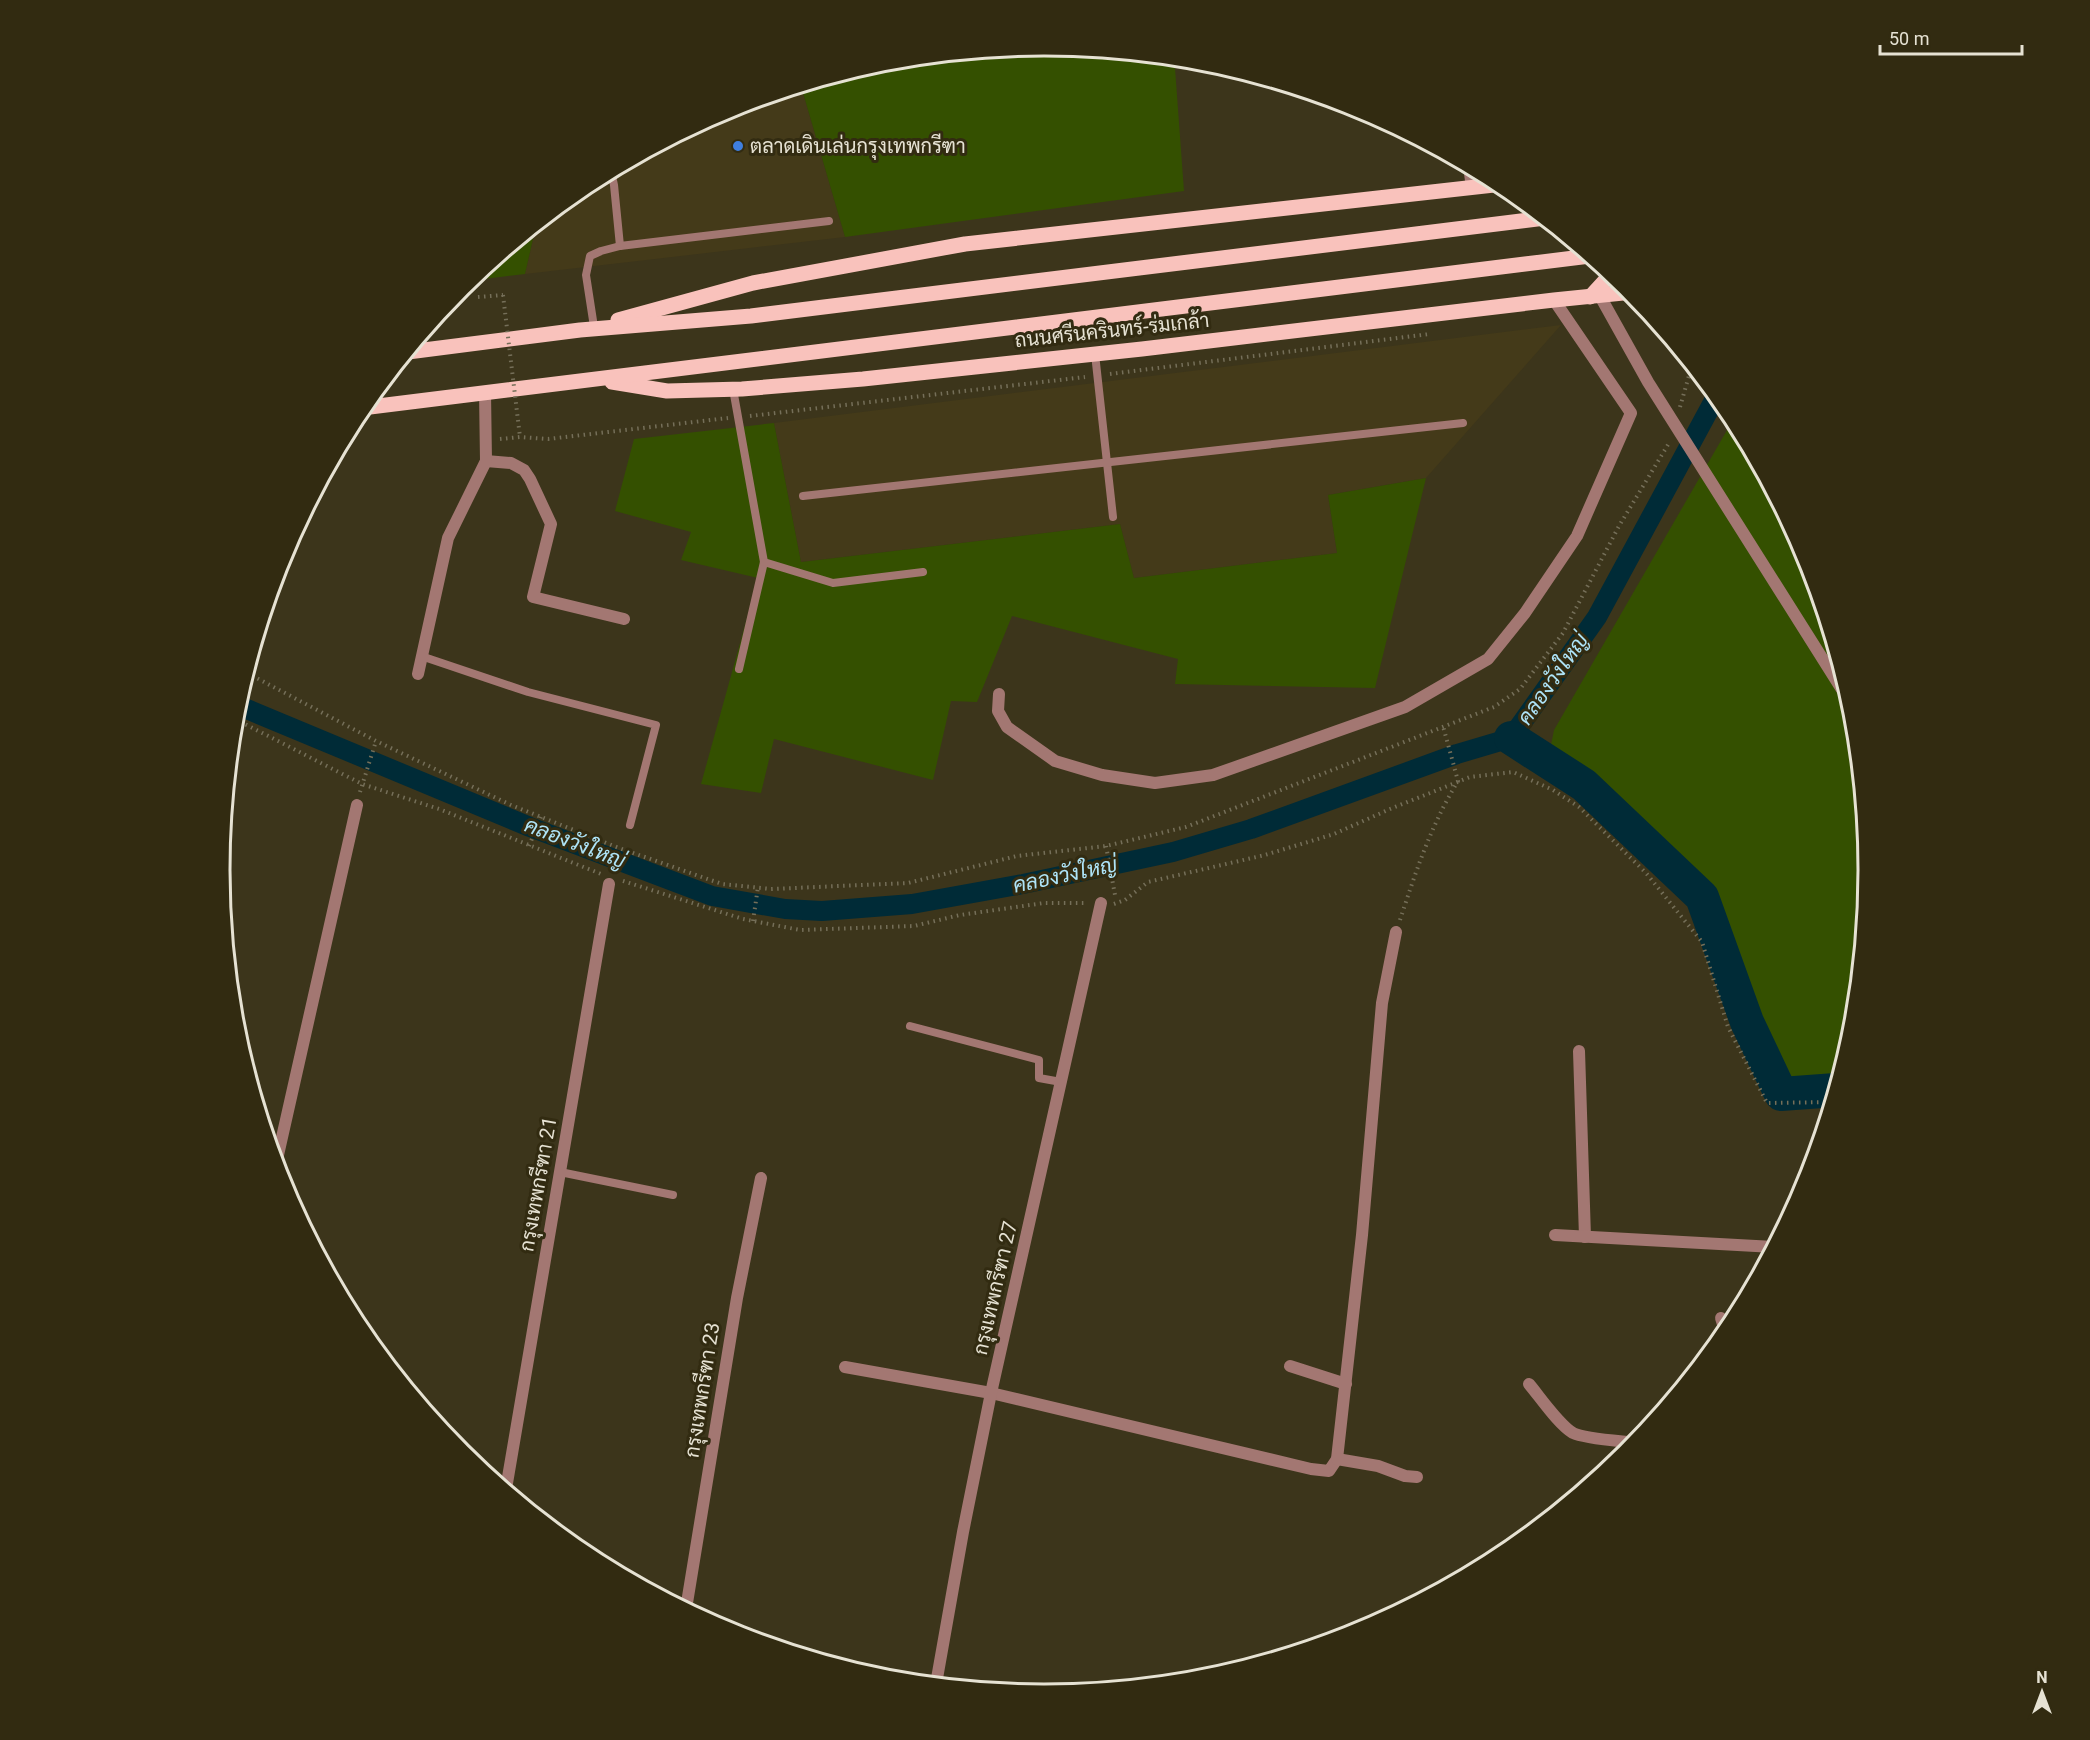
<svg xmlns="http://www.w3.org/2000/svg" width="2090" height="1740" font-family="Roboto,Sarabun,sans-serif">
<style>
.built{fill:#443a19}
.green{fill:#345000}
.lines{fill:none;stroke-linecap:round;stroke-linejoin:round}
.canal{stroke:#002b37;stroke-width:20}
.river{stroke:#002b37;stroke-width:34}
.path{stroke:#756f59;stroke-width:4;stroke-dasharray:1.5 4.5;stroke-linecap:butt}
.lane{stroke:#a37772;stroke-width:8}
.street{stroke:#a37772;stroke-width:12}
.primary{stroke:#f9c2bc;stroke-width:15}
.path-bridge{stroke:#756f59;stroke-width:4;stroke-dasharray:1.5 4.5;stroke-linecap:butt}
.shop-dot{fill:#3f7fe0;stroke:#322b11;stroke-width:2}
.labels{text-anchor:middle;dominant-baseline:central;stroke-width:6;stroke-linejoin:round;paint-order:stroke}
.poi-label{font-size:20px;fill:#e6e2d3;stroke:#322b11;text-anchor:start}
.street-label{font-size:20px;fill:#e6e2d3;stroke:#322b11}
.water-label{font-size:21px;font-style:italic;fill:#aee4f8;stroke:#322b11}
.rim{fill:none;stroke:#e6e2d3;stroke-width:3}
</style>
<rect width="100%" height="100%" fill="#3c351b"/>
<!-- built -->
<g class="built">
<polygon points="801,86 845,237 525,274 536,226 587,184 730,108"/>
<polygon points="1561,325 1426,478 1328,495 1337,553 1134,578 1120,524 801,562 774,423"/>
</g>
<!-- green -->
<g class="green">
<polygon points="1045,45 1206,61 1222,66 1175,68 1184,191 845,237 801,86 884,61"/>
<polygon points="536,226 525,274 468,281"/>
<polygon points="1734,418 1807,555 1854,709 1870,870 1854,1031 1839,1083 1801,1085 1784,1081 1729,932 1707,884 1621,798 1551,745 1554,730"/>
<polygon points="774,423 801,562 1120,524 1134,578 1337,553 1328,495 1426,478 1375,688 1175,684 1178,659 1012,616 977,702 951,701 933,780 774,739 761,793 701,784 758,578 681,560 691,532 615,511 634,439"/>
</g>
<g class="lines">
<!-- canal -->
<polyline class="canal" points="237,705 530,827 712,896 785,909 822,911 912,904 1023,884 1173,852 1251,829 1457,754 1511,738 1597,617 1717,395"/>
<!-- river -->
<polyline class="river" points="1511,738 1584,785 1702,897 1747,1022 1781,1094 1836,1090"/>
<!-- path -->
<g class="path">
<polyline points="478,297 503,295"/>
<polyline points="1110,374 1430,334"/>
<polyline points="1680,407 1692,365"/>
<polyline points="750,416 1085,377"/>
<polyline points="500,439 520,437 548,439 728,418"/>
<polyline points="247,673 376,741 511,805 619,848 722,884 771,889 908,883 1017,856 1106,846 1186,827 1494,707 1520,689 1563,633 1619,526 1669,443"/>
<polyline points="235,719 362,784 439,809 601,874"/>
<polyline points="360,792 376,741"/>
<polyline points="529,846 541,817"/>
<polyline points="1106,846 1115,895"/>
<polyline points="623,881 743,919 800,930 914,926 960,915 1044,903 1086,903"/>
<polyline points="1114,904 1125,900 1148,882 1265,855 1334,834 1390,809 1470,777 1513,772 1553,790 1579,807 1646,873 1702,942 1728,1027 1767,1103 1833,1102"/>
<path d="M1400,920C1416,871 1431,825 1458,781L1443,726"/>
<polyline points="753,921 758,887"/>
</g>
<!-- lane -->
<g class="lane">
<polyline points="611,171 614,185 620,246"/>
<polyline points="594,327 586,275 590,256 601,251 620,246 829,221"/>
<polyline points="1095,354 1113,517"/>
<polyline points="733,389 764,562 739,669"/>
<polyline points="803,496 1463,423"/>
<polyline points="764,562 833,583 923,572"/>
<polyline points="421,656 528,692 656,725 630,825"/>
<polyline points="910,1026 1039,1060 1039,1078 1061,1082"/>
<polyline points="560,1172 673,1195"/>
</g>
<!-- street -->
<g class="street">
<polyline points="1469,166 1472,188"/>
<polyline points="1600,296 1648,382 1853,707"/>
<polyline points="486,461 511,463 524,470 530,479 551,524 533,597 624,619"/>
<polyline points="418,674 448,538 486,461 485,392"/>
<polyline points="999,694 998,711 1007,727 1055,761 1102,775 1155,783 1213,775 1405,707 1488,659 1525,613 1577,536 1631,413 1554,300"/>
<polyline points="1579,1051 1585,1237"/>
<polyline points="276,1164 357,805"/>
<polyline points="1555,1235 1774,1247"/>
<polyline points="1721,1318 1726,1334"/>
<polyline points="1290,1366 1346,1384"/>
<polyline points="845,1367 991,1393 1311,1469 1329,1471 1337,1459 1362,1235 1382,1003 1396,932"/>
<path d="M1529,1384C1540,1397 1559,1425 1573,1433C1585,1439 1622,1441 1637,1443"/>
<polyline points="1337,1459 1378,1466 1405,1476 1417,1477"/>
<polyline points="506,1489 609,884"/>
<polyline points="686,1609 737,1298 761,1178"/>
<polyline points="936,1684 963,1532 991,1393 1101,903"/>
</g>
<!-- primary -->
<g class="primary">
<polyline points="1590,297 1612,273"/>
<polyline points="618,320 753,283 965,244 1503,184"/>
<polyline points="408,352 580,330 751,316 1545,218"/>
<polyline points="612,382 667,391 742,389 863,379 1142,349 1554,300 1633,292"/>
<polyline points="362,408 1590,256"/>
</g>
<!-- path-bridge -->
<polyline class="path-bridge" points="503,295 520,437"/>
</g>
<!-- markers -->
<circle class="shop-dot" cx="738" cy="146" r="6"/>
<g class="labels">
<!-- poi labels -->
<g class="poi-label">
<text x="750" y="146">ตลาดเดินเล่นกรุงเทพกรีฑา</text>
</g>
<!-- street labels -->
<g class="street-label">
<text transform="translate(1112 330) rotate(-6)">ถนนศรีนครินทร์-ร่มเกล้า</text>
<text transform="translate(538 1184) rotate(-80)">กรุงเทพกรีฑา 21</text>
<text transform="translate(995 1288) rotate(-77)">กรุงเทพกรีฑา 27</text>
<text transform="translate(702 1390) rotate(-81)">กรุงเทพกรีฑา 23</text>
</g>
<!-- water labels -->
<g class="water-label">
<text transform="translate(1553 679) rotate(-55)">คลองวังใหญ่</text>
<text transform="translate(575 843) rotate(21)">คลองวังใหญ่</text>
<text transform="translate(1065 875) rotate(-12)">คลองวังใหญ่</text>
</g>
</g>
<!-- crop -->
<path d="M0 0H2090V1740H0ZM230 870a814 814 0 1 1 1628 0a814 814 0 1 1-1628 0Z" fill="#322b11" fill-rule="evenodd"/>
<path class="rim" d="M230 870a814 814 0 1 1 1628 0a814 814 0 1 1-1628 0Z"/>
<!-- north arrow -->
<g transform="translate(2042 1692)" stroke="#322b11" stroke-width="4.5" paint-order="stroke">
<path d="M0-4.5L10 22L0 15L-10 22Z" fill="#e6e2d3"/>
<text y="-9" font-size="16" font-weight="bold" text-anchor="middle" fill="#e6e2d3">N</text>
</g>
<!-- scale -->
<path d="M1880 45v9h142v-9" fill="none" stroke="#e6e2d3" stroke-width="3"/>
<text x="1889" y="45" font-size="18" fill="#e6e2d3" stroke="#322b11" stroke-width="4.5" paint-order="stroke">50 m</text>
</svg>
